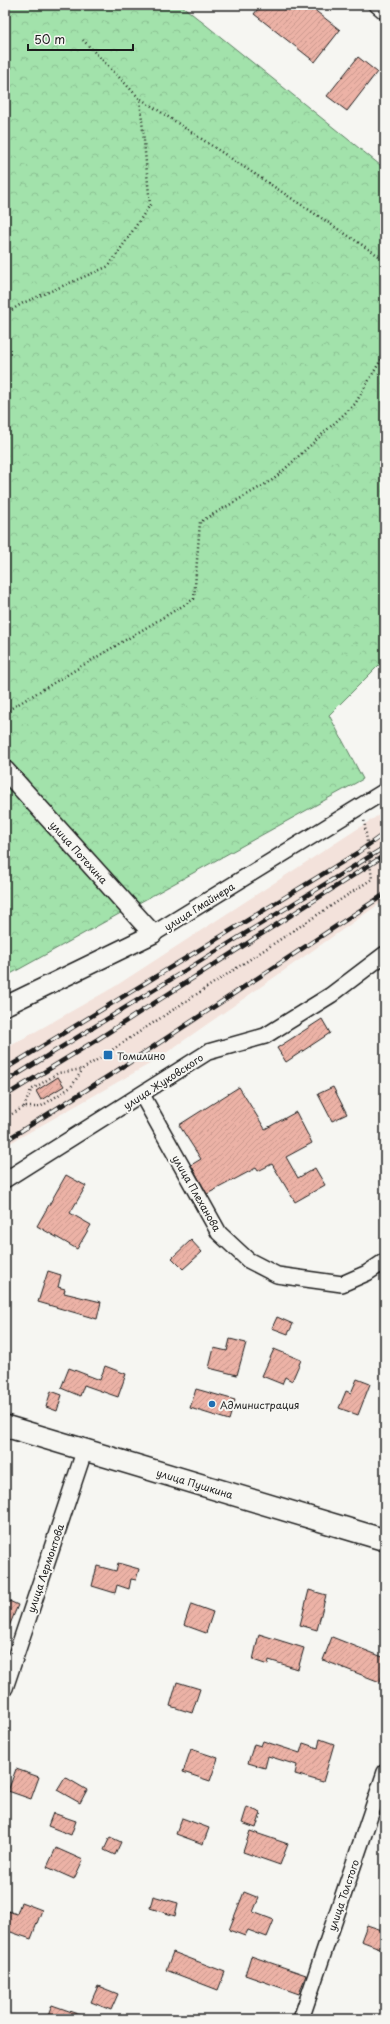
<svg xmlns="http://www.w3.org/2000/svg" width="390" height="2024" font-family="'Playpen Sans',sans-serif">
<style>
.built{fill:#f3e2db}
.forest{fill:url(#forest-crowns);stroke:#5f7f64}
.building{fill:url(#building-hatch);stroke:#1c1c1c}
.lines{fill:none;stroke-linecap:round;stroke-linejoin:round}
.service-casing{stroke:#1c1c1c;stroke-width:10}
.minor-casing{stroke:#1c1c1c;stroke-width:18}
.tertiary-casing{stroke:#1c1c1c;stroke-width:21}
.secondary-casing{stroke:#1c1c1c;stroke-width:24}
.path{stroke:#1c1c1c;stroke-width:2.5;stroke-dasharray:1 3;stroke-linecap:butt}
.service{stroke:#f6f6f2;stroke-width:7}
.minor{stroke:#f6f6f2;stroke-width:15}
.tertiary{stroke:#f6f6f2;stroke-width:18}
.secondary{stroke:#f6f6f2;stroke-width:21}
.rail-casing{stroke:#1c1c1c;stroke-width:4.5}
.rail{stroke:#f6f6f2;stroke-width:3;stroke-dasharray:9;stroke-linecap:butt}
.poi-dot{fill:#1f6fb2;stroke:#f6f6f2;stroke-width:1.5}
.labels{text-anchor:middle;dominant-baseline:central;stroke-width:4;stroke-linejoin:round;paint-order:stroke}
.street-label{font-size:10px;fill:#1c1c1c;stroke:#f6f6f2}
.poi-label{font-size:10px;fill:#1c1c1c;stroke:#f6f6f2;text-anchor:start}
</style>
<defs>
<pattern id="forest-crowns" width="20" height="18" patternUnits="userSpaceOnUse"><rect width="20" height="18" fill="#a2e2ab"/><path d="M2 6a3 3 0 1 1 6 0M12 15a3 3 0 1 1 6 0" fill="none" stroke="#8bc193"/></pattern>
<pattern id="building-hatch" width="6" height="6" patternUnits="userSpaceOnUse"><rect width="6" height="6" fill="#ecb2a6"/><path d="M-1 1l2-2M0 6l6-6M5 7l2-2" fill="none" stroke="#ca988e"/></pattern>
</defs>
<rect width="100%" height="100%" fill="#f6f6f2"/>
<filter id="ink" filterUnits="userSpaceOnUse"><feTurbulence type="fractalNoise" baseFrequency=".025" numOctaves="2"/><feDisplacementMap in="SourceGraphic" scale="8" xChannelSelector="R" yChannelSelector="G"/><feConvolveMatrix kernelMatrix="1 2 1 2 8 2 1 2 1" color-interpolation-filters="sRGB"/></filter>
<g filter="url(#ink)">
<!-- built -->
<polygon class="built" points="385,811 385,900 153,1062 5,1146 5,1049 114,987"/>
<!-- forest -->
<polygon class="forest" points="5,5 181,5 385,169 385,659 329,715 363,779 5,977"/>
<!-- building -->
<g class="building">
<polygon points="261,5 308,5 340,30 315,62 254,14"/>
<polygon points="358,57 377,72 347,111 327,96"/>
<polygon points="322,1019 330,1033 286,1062 277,1048"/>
<polygon points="58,1077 64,1086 41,1100 36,1091"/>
<polygon points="239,1087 265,1129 296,1112 312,1143 286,1157 298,1178 315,1168 325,1185 295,1202 272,1164 258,1171 256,1168 207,1194 191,1165 201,1159 179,1125"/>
<polygon points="333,1087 347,1114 332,1121 318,1094"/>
<polygon points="66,1175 86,1186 70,1213 91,1225 77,1249 37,1226"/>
<polygon points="191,1240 202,1252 183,1269 172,1258"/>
<polygon points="48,1271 61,1275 58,1287 65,1289 64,1293 101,1302 97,1319 38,1302"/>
<polygon points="277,1317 293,1324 288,1334 272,1328"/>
<polygon points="230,1339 246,1343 237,1375 209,1368 214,1348 227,1351"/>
<polygon points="274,1349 301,1360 292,1381 285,1377 282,1384 262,1376"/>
<polygon points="105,1366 126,1374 118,1397 84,1385 80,1396 61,1388 69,1368 100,1380"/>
<polygon points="357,1379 370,1384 358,1415 339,1408 346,1391 351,1393"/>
<polygon points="196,1389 235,1400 229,1420 190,1408"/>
<polygon points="51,1391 62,1395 57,1411 46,1407"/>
<polygon points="118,1563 139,1569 136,1580 131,1579 129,1589 117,1585 115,1593 92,1586 97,1566 116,1571"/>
<polygon points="309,1590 326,1595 317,1630 300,1625"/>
<polygon points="5,1599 18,1605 5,1636"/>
<polygon points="191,1604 213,1612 206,1633 184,1625"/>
<polygon points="259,1634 304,1648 298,1669 269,1660 268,1665 253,1660"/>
<polygon points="332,1637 385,1658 385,1669 380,1682 323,1660"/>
<polygon points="177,1682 200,1689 192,1713 170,1706"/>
<polygon points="320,1739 334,1744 323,1782 295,1774 297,1765 268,1756 265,1768 248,1763 254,1744 261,1746 263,1741 300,1753 303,1743 318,1748"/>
<polygon points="191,1749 218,1758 210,1781 183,1772"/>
<polygon points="16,1769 39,1777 31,1799 8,1791"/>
<polygon points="65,1777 87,1790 80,1803 57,1790"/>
<polygon points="247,1807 261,1813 256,1828 242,1823"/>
<polygon points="53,1813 76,1821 71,1835 48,1826"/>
<polygon points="182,1818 209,1828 203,1844 176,1834"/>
<polygon points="250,1831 288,1844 280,1865 243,1852"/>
<polygon points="110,1837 121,1842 115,1855 104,1850"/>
<polygon points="56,1848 83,1860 74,1879 47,1867"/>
<polygon points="244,1892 259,1898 253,1912 274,1920 267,1937 248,1930 245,1936 229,1930"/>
<polygon points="153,1896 178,1903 175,1916 150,1908"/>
<polygon points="21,1902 42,1910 31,1939 5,1930 5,1910 17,1914"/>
<polygon points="367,1925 385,1931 385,1950 361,1941"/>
<polygon points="173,1952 225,1972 218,1990 166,1970"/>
<polygon points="251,1956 306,1975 299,1994 245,1975"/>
<polygon points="98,1986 118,1994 111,2010 91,2002"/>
<polygon points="52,2005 86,2017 86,2019 47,2019"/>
</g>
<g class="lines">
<!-- service casing -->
<g class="service-casing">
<polyline id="service" points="371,5 385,17"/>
</g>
<!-- minor casing -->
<g class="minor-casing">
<g id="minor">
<polyline points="153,934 385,791"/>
<polyline points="142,1095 219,1233 248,1260 277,1275 342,1284 367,1273 385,1261"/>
<polyline points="5,1180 208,1052 265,1036 331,995 385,954"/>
<polyline points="5,1688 85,1449"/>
<polyline points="301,2019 385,1772"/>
</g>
</g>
<!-- tertiary casing -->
<g class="tertiary-casing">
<polyline id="tertiary" points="5,770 153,934 5,1006"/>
</g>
<!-- secondary casing -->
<g class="secondary-casing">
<polyline id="secondary" points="5,1426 385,1540"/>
</g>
<!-- path -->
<g class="path">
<polyline points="141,99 385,260"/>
<polyline points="5,314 23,303 109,266 150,205 140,99 83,40"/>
<polyline points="5,712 194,599 200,522 274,479 355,404 385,353"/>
<polyline points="380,777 385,774"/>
<polyline points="24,1107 31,1090 58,1073 83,1069"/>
<polyline points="5,1118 24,1107 40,1107 71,1087 83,1069 372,879 364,819"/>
</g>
<!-- service -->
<use href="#service" class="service"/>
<!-- minor -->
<use href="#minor" class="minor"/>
<!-- tertiary -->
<use href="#tertiary" class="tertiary"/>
<!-- secondary -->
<use href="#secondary" class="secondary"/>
<!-- rail casing -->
<g class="rail-casing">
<g id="rail">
<polyline points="5,1069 357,853 385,833"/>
<polyline points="5,1082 385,847"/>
<polyline points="5,1096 98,1039 385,855"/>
<polyline points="5,1141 118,1070 385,894"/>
</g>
</g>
<!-- rail -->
<use href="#rail" class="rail"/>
</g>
</g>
<!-- markers -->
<g class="poi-dot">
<rect x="103" y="1050" width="10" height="10" rx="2"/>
<circle cx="212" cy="1404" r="4"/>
</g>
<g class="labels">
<!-- street labels -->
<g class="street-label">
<text transform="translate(79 852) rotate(48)">улица Потехина</text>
<text transform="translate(199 906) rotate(-32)">улица Гмайнера</text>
<text transform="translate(163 1081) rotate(-33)">улица Жуковского</text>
<text transform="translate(197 1193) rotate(60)">улица Плеханова</text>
<text transform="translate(195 1483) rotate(17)">улица Пушкина</text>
<text transform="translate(45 1568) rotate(-71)">улица Лермонтова</text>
<text transform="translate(343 1895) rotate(-71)">улица Толстого</text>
</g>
<!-- poi labels -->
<g class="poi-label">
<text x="117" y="1055">Томилино</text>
<text x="220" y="1404">Администрация</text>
</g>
</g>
<!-- margin -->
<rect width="390" height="2024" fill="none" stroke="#f6f6f2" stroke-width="20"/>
<rect x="10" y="10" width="370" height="2004" fill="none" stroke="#1c1c1c" stroke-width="1.5" filter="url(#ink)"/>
<!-- scale -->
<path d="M28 44v6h105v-6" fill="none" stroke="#1c1c1c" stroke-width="2"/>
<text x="34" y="44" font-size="12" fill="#1c1c1c" stroke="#f6f6f2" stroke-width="3" paint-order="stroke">50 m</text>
</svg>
